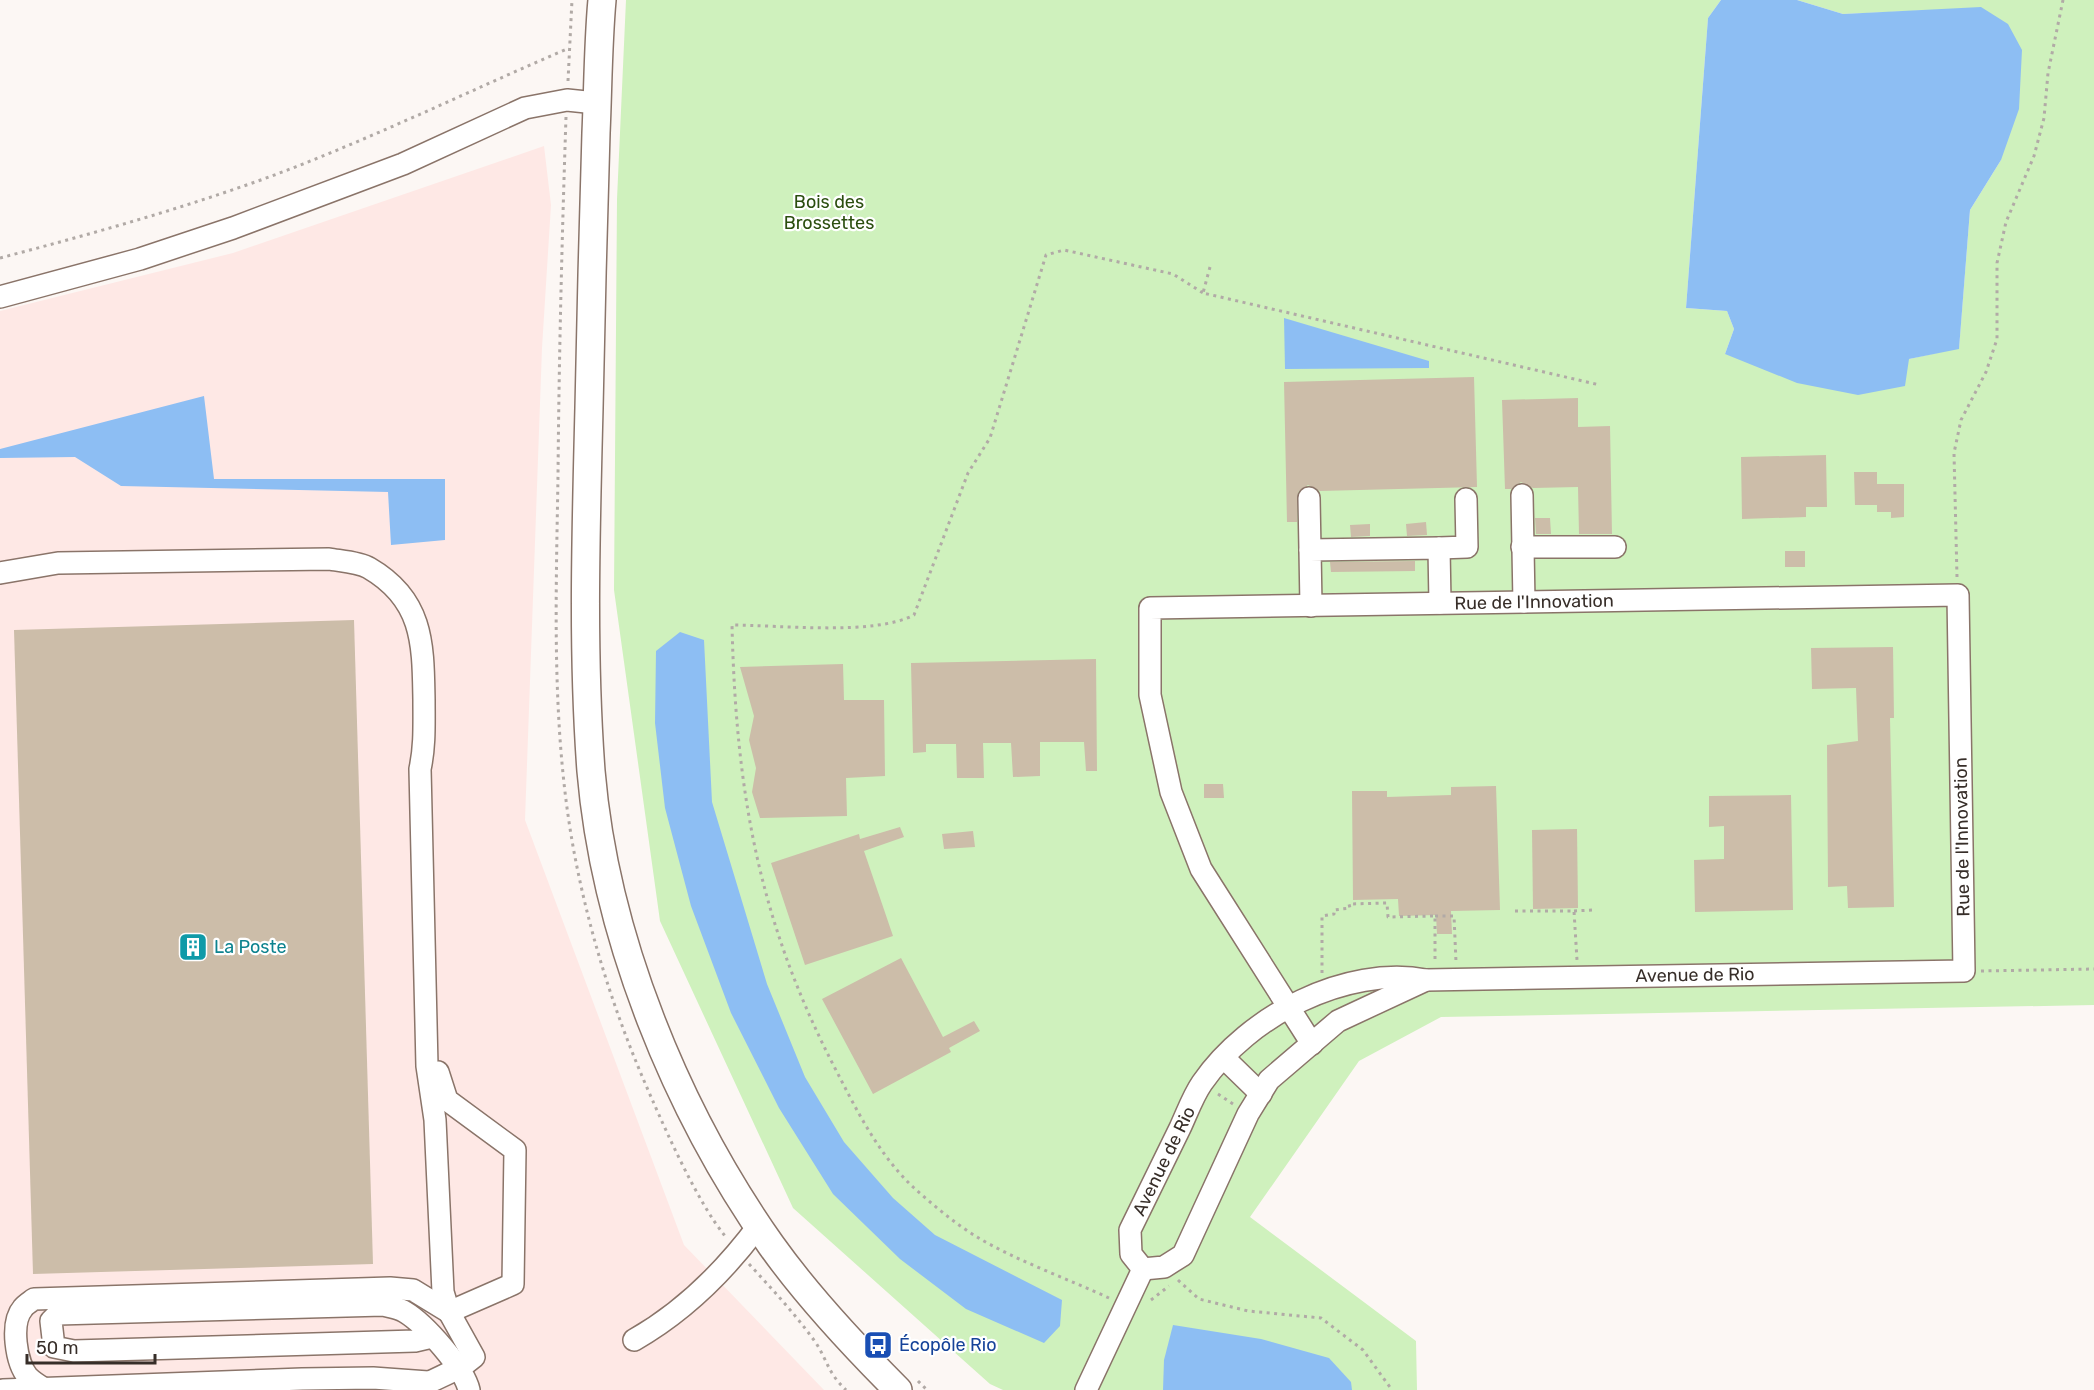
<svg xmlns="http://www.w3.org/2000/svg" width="2094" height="1390" font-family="Rubik,sans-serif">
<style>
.industrial{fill:#fee8e5}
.green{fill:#cff1bd}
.water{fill:#8dbef3}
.building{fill:#ccbda9}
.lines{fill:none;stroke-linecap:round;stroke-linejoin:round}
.minor-casing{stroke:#8a7469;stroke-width:24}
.major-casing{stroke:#8a7469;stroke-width:30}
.path{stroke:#b1aaa6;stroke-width:3;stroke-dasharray:3 4.5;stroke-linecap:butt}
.minor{stroke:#fff;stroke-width:21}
.major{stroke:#fff;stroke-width:27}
.labels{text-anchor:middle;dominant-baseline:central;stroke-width:4.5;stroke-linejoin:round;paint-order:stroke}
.park-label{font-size:18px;fill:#2b4e0f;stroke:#fff}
.street-label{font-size:18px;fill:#372e29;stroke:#fff}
.culture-label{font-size:18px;fill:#0d838f;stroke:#fff;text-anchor:start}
.transit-label{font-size:18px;fill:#164399;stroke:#fff;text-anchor:start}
</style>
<rect width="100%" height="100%" fill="#fcf7f4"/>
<!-- industrial -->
<polygon class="industrial" points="544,146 551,205 542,348 525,820 684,1245 824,1390 0,1390 0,311 233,253"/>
<!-- green -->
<polygon class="green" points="626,0 1721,0 1708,18 1686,308 1727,311 1734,329 1725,354 1909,359 1959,348 1970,210 2001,160 1981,8 1843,14 1797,0 2094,0 2094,1005 1441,1017 1359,1061 1250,1217 1416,1341 1417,1390 1003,1390 990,1384 793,1208 660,921 614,590 617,199"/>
<!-- water -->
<g class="water">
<polygon points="1721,0 1797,0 1843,14 1981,7 2008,24 2022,50 2019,109 2001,160 1970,210 1959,349 1909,359 1905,386 1858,395 1797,383 1725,354 1734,329 1727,311 1686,308 1708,18"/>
<polygon points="1284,318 1429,361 1429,368 1285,369"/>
<polygon points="204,396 214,479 445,479 445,540 391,545 388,492 121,486 75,457 0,458 0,449"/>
<polygon points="680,632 704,640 712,802 767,984 805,1077 844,1142 893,1198 935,1235 1062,1300 1060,1326 1044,1343 966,1309 900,1259 833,1194 779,1108 731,1013 691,906 665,808 655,723 656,651"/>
<polygon points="1173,1325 1261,1339 1329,1358 1351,1382 1352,1390 1163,1390 1164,1360"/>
</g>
<!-- building -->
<g class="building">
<polygon points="1474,377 1477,487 1320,491 1308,485 1298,492 1297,522 1287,522 1284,382"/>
<polygon points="1578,398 1578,427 1610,426 1612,534 1579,534 1578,487 1533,488 1521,482 1511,489 1505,489 1502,400"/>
<polygon points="1826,455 1827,507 1806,507 1806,517 1742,519 1741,457"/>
<polygon points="1854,472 1877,472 1877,484 1904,484 1904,517 1891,518 1891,512 1877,512 1877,505 1855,505"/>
<polygon points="1535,518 1550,518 1551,534 1536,534"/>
<polygon points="1426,522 1427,535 1407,536 1406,524"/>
<polygon points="1370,524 1370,536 1351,537 1350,525"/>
<rect x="1785" y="551" width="20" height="16"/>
<polygon points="1415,561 1415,571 1331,572 1330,562"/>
<polygon points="354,620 373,1264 33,1274 14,630"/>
<polygon points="1893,647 1894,718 1890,718 1894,907 1848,908 1847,886 1828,887 1827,745 1858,741 1856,688 1812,689 1811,648"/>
<polygon points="1096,659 1097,771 1086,771 1084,742 1040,742 1040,776 1013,777 1011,743 983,743 984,778 957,778 956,744 926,744 926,752 913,753 911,663"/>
<polygon points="843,664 844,700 884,700 885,776 846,778 847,816 760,818 752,792 756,768 749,740 754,716 740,667"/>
<polygon points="1204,784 1223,784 1224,798 1204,798"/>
<polygon points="1496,786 1500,910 1451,911 1452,934 1437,934 1436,915 1399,916 1398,899 1353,900 1352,791 1387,791 1387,797 1451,795 1451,787"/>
<polygon points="1791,795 1793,910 1695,912 1694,860 1724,859 1724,826 1709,827 1709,796"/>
<polygon points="900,827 904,837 864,851 893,936 805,965 771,863 859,834 860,839"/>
<polygon points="1577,829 1578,908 1533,909 1532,830"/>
<polygon points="973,831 975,847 944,849 942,834"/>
<polygon points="901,958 943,1037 974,1021 980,1031 949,1048 951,1052 873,1094 822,999"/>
</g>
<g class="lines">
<!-- minor casing -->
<g class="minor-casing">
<g id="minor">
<polyline points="0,297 140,259 233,228 403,164 525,108 567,100 596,103"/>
<polyline points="1522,495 1524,602"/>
<polyline points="1309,498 1310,550"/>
<polyline points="1522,547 1615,547"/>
<polyline points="1439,548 1467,547 1466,499"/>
<path d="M0,573L58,563L329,559C340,561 359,562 369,568C424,600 423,645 424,700C424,724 425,746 420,769L427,1066L435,1120L443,1292L449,1312L474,1357C456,1373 435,1377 416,1390"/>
<polyline points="1311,606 1310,550 1439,548 1440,603"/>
<polyline points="1224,1058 1261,1094"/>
<path d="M1143,1269L1131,1254L1130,1230C1147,1196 1163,1162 1180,1128C1187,1113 1193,1096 1202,1083C1248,1016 1346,965 1426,980L1964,971L1958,595L1150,608V695L1171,792L1201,869L1312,1044"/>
<polyline points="1143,1269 1164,1267 1183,1255 1248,1114 1269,1080 1338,1021 1426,980"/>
<path d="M432,1337L415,1341L74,1351L54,1347L51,1321L58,1314L383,1305C390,1307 399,1308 405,1312C425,1324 464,1368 469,1390"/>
<path d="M634,1340C685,1311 724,1272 759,1225"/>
<path d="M43,1388C38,1385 32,1381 28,1377C16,1363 10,1323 23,1308C25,1305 30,1302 34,1299L390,1288L413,1290L449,1312L513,1284L515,1150L447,1100L438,1072"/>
<polyline points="3,1390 302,1379 373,1378 428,1382"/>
<polyline points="1086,1390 1143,1269"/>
</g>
</g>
<!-- major casing -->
<g class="major-casing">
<path id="major" d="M602,0C598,44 598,89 596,133C593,225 591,316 589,408C586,529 582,650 591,771C605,936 676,1110 771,1245C808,1297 853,1345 898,1390"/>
</g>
<!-- path -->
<g class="path">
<polyline points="568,81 572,0"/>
<path d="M566,117C562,237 559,356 558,476C556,602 551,732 575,857C591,940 617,1021 652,1099C669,1138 699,1204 725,1236"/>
<path d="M0,258C91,234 181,209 269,177C371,139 469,91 569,48"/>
<polyline points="1210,267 1203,293 1600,385"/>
<polyline points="1957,577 1954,453 1961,420 1986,372 1997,339 1997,263 2006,222 2034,156 2044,118 2048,73 2063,0"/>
<polyline points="1515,911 1574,911 1577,960"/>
<polyline points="1574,911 1593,910"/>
<polyline points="1435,916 1454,916 1456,962"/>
<polyline points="1981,971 2094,969"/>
<polyline points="1322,973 1322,916 1334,914 1334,910 1350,908 1349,904 1387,903 1388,917 1435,916 1435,963"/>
<polyline points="1218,1094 1233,1104"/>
<path d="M749,1264C773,1290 796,1315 816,1343C828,1362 828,1373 846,1390"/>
<polyline points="1178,1280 1199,1299 1248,1311 1321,1318 1363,1350 1392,1390"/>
<path d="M1109,1298C1068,1279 1015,1260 977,1237C954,1223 932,1204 913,1187C880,1156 858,1113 838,1074C759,924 736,793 732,625C779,625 874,636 914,615L968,473L990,438L1046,255L1064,250L1173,274L1203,293"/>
<polyline points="1151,1300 1169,1286"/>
<polyline points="918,1381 927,1390"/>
</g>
<!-- minor -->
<use href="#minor" class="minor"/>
<!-- major -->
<use href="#major" class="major"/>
</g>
<!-- icons -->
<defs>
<g id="building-square" transform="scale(1.5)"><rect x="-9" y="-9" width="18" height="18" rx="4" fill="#0f9aa8" stroke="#fff"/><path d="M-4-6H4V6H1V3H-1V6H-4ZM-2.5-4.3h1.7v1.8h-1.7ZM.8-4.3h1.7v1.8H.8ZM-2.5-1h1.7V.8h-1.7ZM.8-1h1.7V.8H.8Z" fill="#fff"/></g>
<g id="bus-square" transform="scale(1.5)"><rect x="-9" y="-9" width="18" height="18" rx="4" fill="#1a4fb4" stroke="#fff"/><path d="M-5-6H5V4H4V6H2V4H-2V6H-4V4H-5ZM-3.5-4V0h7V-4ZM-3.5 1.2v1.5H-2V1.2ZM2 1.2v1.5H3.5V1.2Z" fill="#fff"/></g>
</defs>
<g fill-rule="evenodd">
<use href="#building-square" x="193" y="947"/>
<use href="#bus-square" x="878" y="1345"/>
</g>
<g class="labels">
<!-- park labels -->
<g class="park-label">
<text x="829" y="202">Bois des<tspan x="829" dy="21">Brossettes</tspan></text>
</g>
<!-- street labels -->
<g class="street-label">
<text transform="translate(1534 602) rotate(-1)">Rue de l'Innovation</text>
<text transform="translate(1962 837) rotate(-91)">Rue de l'Innovation</text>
<text transform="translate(1695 975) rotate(-1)">Avenue de Rio</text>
<text transform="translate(1164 1161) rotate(-64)">Avenue de Rio</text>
</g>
<!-- culture labels -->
<g class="culture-label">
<text x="214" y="947">La Poste</text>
</g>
<!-- transit labels -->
<g class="transit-label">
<text x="899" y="1345">Écopôle Rio</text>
</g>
</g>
<!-- scale -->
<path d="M27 1354v9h128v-9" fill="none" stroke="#372e29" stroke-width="3"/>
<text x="36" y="1354" font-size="18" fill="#372e29" stroke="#ffffff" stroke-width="4.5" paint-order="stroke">50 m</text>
</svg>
